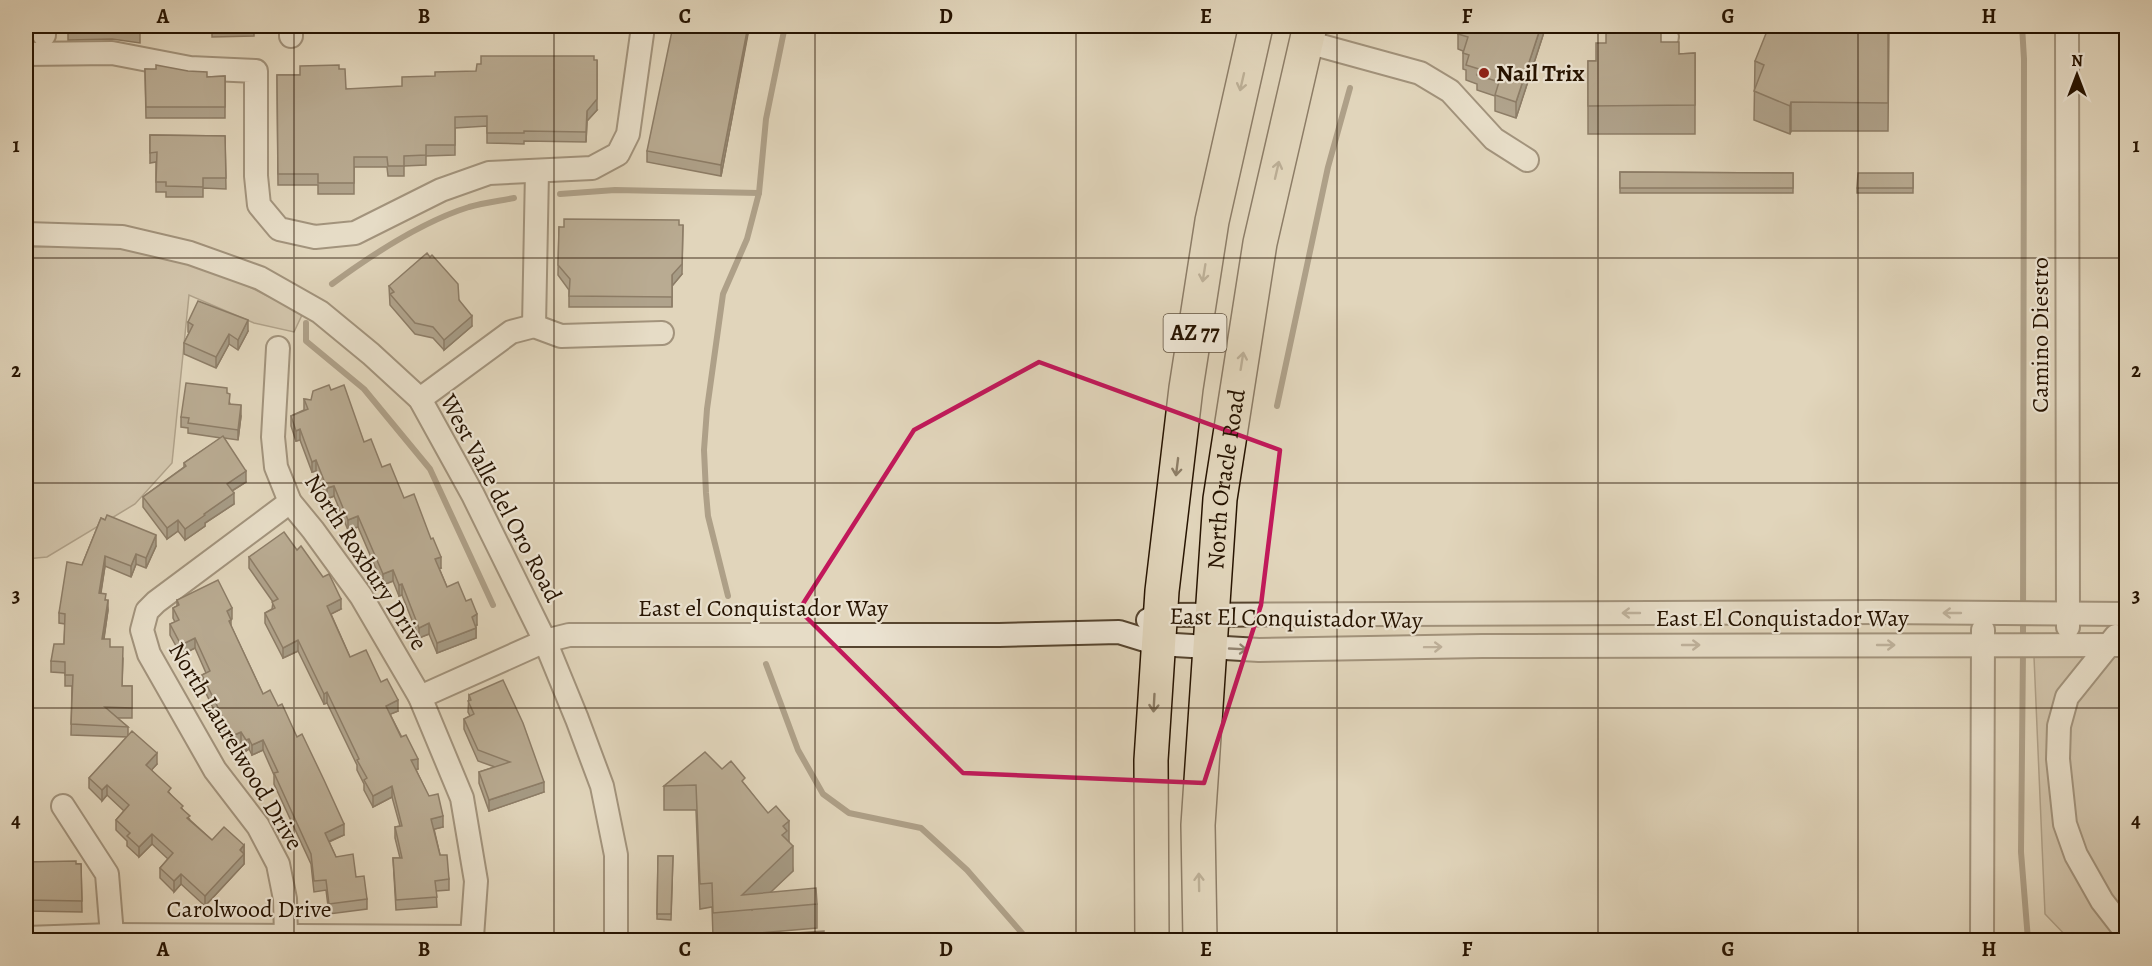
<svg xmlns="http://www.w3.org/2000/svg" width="2152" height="966" font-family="Alegreya,serif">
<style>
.green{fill:#c1b49b;stroke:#74644e;stroke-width:1.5}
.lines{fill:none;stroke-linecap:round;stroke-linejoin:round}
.stream{stroke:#70604a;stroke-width:6}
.minor-casing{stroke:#55442f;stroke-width:26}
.highway-casing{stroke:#261300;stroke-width:36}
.minor{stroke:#ece4d3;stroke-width:22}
.highway{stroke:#e1d5bb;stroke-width:33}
.wall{fill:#746753;stroke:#261300;stroke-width:1.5}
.shaded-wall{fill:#5e5444;stroke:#261300;stroke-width:1.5}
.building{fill:#877861;stroke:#261300;stroke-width:1.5}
.oneway{stroke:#8d7e67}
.oneway2{stroke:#938674}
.marked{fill:none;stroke:#c2185b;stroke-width:4.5;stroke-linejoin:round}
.grid{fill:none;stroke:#261300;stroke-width:1.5;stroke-opacity:0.55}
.poi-dot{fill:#8f2418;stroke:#ece4d3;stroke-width:2}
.labels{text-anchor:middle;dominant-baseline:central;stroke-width:4.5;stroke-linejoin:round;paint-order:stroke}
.shield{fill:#ece4d3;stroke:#61523f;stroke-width:1.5}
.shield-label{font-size:22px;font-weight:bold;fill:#261300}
.poi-label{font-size:24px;font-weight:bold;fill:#261300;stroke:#ece4d3;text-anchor:start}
.street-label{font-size:24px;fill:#261300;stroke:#ece4d3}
.neatline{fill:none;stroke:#261300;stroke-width:2}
.grid-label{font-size:20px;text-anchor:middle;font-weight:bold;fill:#261300}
</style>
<rect width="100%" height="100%" fill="#e1d5bb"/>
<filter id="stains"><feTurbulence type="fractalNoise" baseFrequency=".00333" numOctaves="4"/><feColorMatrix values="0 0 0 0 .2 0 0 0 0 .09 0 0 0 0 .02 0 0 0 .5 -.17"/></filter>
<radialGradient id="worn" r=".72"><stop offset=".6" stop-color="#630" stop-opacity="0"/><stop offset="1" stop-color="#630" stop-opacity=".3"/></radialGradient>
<!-- green -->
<g class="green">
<path d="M26,247C50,247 75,245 99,247C173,251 240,278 302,315L294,332L254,323L189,295L172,463L135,504L47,557L26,559Z"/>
<polygon points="2034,657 2126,657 2126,940 2070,940 2045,914"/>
</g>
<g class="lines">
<!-- stream -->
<g class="stream">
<polyline points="2022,26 2024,59 2023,640"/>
<polyline points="560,194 615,190 759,193"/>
<path d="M332,284C370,256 424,221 469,207C483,203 499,201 514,198"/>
<polyline points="306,323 306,341 364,389 430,469 493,605"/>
<polyline points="1277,406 1328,167 1350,88"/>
<polyline points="728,596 708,516 706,493 704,450 707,409 723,294 747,239 759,193 766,119 785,26"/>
<polyline points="2023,650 2021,852 2028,940"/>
<polyline points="766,664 798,750 823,794 849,813 921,828 967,870 1028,940"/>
</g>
<!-- minor casing -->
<g class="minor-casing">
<g id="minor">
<polyline points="44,26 44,35"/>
<polyline points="1633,26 1667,37"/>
<polyline points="2067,26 2068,627"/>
<polyline points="291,36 291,26"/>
<polyline points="1307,42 1420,73 1450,91 1494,139 1527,160"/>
<polyline points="26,54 112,53 190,68 256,71 256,176 259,205 279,229 315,237 355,233 441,190 489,173 592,168 618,154 628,134 642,34"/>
<polyline points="26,234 122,237 190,253 260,278 320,312 371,354 420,399 473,495 545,641 577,719 602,786 616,855 616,940"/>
<polyline points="534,326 537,171"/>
<polyline points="420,399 511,332 534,326 561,336 662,333"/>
<polyline points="1148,620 1160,615 1879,612 2126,614"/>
<polyline points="2116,636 2067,697 2059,726 2058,759 2065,824 2076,855 2102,901 2126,932"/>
<polyline points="420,697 545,641 569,635 999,635 1119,632 1158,644 1259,650 1482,646 2126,645"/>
<polyline points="63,806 107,874 112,935"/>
<polyline points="286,936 285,899 278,864 258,826 215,770 149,654 142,630 147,611 156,602 290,502"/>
<polyline points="26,938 112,935 472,937 476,881 462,798 420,697 361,596 313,530 290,502 276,467 273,437 278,348"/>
<polyline points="1982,940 1983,630"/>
</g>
</g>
<!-- highway casing -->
<g class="highway-casing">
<g id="highway">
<polyline points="1152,940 1151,760 1162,591 1186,388 1212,221 1256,26"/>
<path id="s1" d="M1200,940L1198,825L1220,499L1260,243L1310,26"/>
</g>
</g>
<!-- minor -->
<use href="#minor" class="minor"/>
<!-- highway -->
<use href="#highway" class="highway"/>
</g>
<!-- wall -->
<g class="wall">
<polygon points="68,26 140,26 140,43 112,39 68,40"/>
<polygon points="212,26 254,26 254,36 212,37"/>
<polygon points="341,26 484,26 484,30 341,28"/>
<polygon points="749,26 721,176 647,162 647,151"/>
<polygon points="1546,26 1516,118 1495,111 1495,96 1477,90 1477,84 1466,80 1466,70 1463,69 1463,51 1458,49 1458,34"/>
<polygon points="1889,26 1888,131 1791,131 1790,134 1754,120 1755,61"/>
<polygon points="1661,42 1679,54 1695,53 1695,134 1588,134 1588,61 1596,61 1606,43"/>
<polygon points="145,69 207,77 225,76 225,118 146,118"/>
<polygon points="339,69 346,89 597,110 587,121 586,142 524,141 524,144 487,143 487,126 455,128 455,155 426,156 426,165 404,166 404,176 388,176 387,167 354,167 354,194 318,194 318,185 278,185 277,75 300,75"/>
<polygon points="150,135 225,136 226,189 203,188 203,197 166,197 166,192 156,192 156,162 150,163"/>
<polygon points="1620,172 1793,173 1793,193 1620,193"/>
<polygon points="1913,173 1913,193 1857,193 1857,188"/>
<polygon points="559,227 682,274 672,286 672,307 569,307 569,290 558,275"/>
<polygon points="389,286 459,300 472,326 444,350 433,338 415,334 390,305"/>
<polygon points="188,322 248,331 238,350 229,344 216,368 184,354 184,343 189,333 188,332"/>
<polygon points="331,390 364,442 404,498 441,568 439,568 447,587 466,601 477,625 476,626 476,638 437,653 429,634 419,638 402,595 399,596 393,581 383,585 358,527 348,530 334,496 327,499 316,471 312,472 300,440 296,441 291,426 291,416 304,410 304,399 311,400"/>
<polygon points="227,394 230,404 241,416 238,440 224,438 246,482 232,491 234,504 205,523 205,526 185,540 178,531 167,539 143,507 143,497 184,467 184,463 221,438 188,433 188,428 181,427 181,417"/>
<polygon points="101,518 156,546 146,568 136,564 131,577 105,566 101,593 106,600 108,610 104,639 110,647 123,658 122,686 132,686 132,718 117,718 128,727 128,736 157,764 151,770 183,810 190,820 212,840 244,845 244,864 205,906 181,884 174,892 160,878 160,868 168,859 152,844 139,857 127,846 127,841 116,830 116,820 124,811 107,795 102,801 89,788 89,778 127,737 71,735 72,686 65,686 65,673 51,672 51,661 64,644 65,624 59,623 59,613 82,565"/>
<polygon points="249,557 341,609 331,614 350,657 381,682 398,711 390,714 418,769 416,770 443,827 434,829 440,855 449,879 449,890 436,891 437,907 396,910 393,858 400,858 395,838 395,827 400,826 392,797 373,807 364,790 364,784 357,770 357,765 327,703 324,704 298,651 283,658 265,623 265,613 272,609 273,602 249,568"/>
<polygon points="26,558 32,558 29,799 27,799 26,862 81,864 82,912 26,911"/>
<polygon points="177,600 232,619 231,619 231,626 263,694 344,835 329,842 336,857 356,877 367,899 367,909 329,914 326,890 314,892 311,864 274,784 274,775 263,750 252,755 249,749 246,751 241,742 232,747 202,685 202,675 206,673 195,648 181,655 170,635 170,624 175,622 173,618 173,608 177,606"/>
<polygon points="469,695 544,792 489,811 479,783 479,772 495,767 478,761 464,729 464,719 470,716 468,712"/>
<polygon points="722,769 745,785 789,842 793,871 770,892 817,904 817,928 713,937 712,907 700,909 696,810 664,810 664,786"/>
<polygon points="658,856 673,856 671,920 657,919"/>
</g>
<!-- shaded-wall -->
<g class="shaded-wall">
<polygon points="748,26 749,26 749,29 721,176 721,165"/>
<polygon points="1541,26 1546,26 1516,118 1516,102"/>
<polygon points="597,60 597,110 587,121 586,142 587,111"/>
<polygon points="1791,102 1791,131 1790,134 1790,106"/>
<polygon points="683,225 682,274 672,286 672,307 672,275"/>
<polygon points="472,316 472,326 444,350 444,340"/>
<polygon points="248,320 248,331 238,350 238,340"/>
<polygon points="229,334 229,344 216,368 216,357"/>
<polygon points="241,405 241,416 238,440 238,430"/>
<polygon points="300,429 300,440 296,441 296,431"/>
<polygon points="316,460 316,471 312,472 312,462"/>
<polygon points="246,471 246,482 227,494 227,484"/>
<polygon points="334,486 334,496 327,499 327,488"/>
<polygon points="234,493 234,504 205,523 205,526 185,540 185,529 204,514"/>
<polygon points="358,516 358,527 348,530 348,520"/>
<polygon points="178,520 178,531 167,539 167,528"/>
<polygon points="156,535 156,546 146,568 146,558"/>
<polygon points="136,554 136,564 131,577 131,566"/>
<polygon points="105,556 105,566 99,603 99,593"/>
<polygon points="441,557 441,568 435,570 435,559"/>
<polygon points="393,570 393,581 383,585 383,574"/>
<polygon points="402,584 402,595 399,596 399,585"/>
<polygon points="341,599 341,609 327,616 327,606"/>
<polygon points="108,600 108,610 102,650 102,639"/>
<polygon points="232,608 232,619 227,621 227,611"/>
<polygon points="477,614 477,625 472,627 472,617"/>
<polygon points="429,623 429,634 419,638 419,628"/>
<polygon points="476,628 476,638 437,653 437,643"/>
<polygon points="195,638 195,648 181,655 181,645"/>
<polygon points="298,640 298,651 283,658 283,648"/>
<polygon points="327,692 327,703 324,704 324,694"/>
<polygon points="398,700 398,711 386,716 386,706"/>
<polygon points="241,732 241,742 232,747 232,736"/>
<polygon points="249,739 249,749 246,751 246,740"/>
<polygon points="263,740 263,750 252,755 252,745"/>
<polygon points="157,753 157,764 146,776 146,765"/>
<polygon points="418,759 418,769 411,771 411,760"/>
<polygon points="544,782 544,792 489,811 489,800"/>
<polygon points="107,785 107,795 102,801 102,790"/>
<polygon points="392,786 392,797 373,807 373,796"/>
<polygon points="443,816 443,827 431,830 431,819"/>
<polygon points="789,821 789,845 793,846 793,871 752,910 742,895 783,826"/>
<polygon points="344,824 344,835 325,843 325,833"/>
<polygon points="152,834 152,844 139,857 139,847"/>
<polygon points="244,845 244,864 205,906 205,896"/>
<polygon points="181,874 181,884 174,892 174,881"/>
</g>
<!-- building -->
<g class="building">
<polygon points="68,26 140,26 140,32 112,29 68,30"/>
<polygon points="673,26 748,26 721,165 647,151"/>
<polygon points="1460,26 1541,26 1516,102 1495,95 1499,82 1477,75 1479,69 1466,65 1469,55 1463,53 1468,37 1458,34"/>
<polygon points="1769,26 1888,26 1888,103 1791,102 1790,106 1754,91 1764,65 1755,61"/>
<polygon points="1606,33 1661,33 1661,42 1679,42 1679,54 1695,53 1695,105 1588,106 1588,61 1596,61 1596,43 1606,43"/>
<polygon points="481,56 594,56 594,60 597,60 597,99 587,111 586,132 524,131 524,133 487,133 487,116 455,117 455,145 426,145 426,155 404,156 404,166 388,166 387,157 354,157 354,183 318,183 318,174 278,174 277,75 300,75 300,66 339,65 339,69 345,69 346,89 402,86 402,77 435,76 435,72 476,71 477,64 481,64"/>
<polygon points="156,65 188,71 207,72 207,77 225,76 225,107 146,107 145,69 156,69"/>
<polygon points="150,135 225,136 226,178 203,178 203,187 166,186 166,182 156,182 157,152 150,153"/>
<polygon points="1620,172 1793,173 1793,188 1620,188"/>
<polygon points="1858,173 1913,173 1913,188 1857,188"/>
<polygon points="564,219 679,220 679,225 683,225 682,264 672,275 672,297 569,296 570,279 558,265 559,227 564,227"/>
<polygon points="427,253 430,257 432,255 458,284 459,300 472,316 444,340 433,327 415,323 390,294 394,292 389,286"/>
<polygon points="198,301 248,320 238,340 229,334 216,357 184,343 193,325 188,322"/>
<polygon points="186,383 227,388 227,393 230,394 229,404 241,405 238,430 188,423 189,418 181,417"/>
<polygon points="329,385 331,390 344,385 364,442 371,439 382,467 390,464 404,498 414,494 431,539 433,538 441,557 435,559 447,587 458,582 466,601 471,599 477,614 472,617 476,628 437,643 429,623 419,628 402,584 399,585 393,570 383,574 358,516 348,520 334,486 327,488 316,460 312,462 300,429 296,431 291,416 308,409 304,399 311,400 313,391"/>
<polygon points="223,436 246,471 227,484 234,493 204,514 205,515 185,529 178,520 167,528 143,497 186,466 184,463"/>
<polygon points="107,515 156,535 146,558 136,554 131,566 105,556 99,593 106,594 105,600 108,600 102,639 110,639 110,647 123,647 122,686 132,686 132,708 105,707 128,727 71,724 73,675 65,675 65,662 51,661 54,644 64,644 65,614 59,613 67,562 82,565 101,518 105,520"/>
<polygon points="284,532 297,550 301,546 323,577 329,574 341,599 327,606 350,657 366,650 381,682 387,679 398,700 386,706 401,737 406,735 418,759 411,760 429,796 438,794 443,816 431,819 440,855 447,855 449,879 435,881 437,897 396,900 393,858 402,858 395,827 402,826 392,786 373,796 364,780 367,778 357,760 359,759 327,692 324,694 298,640 283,648 265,613 275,608 272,602 278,599 249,557"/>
<polygon points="26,558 32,558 29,788 27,788 26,856"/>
<polygon points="218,580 232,608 227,611 231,620 229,621 263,694 270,690 278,706 282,704 297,737 302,734 324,780 344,824 325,833 336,857 353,854 356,877 364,876 367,899 329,904 326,880 314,881 311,854 274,773 278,772 263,740 252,745 249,739 246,740 241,732 232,736 202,675 210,671 195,638 181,645 170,624 179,620 173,608 179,605 177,600"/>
<polygon points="503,680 523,723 544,782 489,800 479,772 510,762 478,750 464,719 474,714 468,701 471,700 469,695"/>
<polygon points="132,731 157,753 146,765 171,788 168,792 183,806 181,808 190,816 187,818 212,840 224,827 244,845 240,850 244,854 205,896 181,874 174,881 160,868 173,853 152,834 139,847 127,836 130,833 116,820 129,805 107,785 102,790 89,778"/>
<polygon points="705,752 722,769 731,761 745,778 742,781 768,813 776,806 789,821 783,826 787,831 782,835 793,846 742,895 816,888 817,904 713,913 712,883 700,884 696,785 664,786"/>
<polygon points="658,856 673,856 671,914 657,914"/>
<polygon points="76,861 76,864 81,864 82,901 26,900 26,862"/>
<polygon points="824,931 824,940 720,940 720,938"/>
</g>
<!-- one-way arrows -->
<defs><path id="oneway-shaft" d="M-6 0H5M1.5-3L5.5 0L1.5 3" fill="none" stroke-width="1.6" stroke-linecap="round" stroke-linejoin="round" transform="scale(1.5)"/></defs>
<g class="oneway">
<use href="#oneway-shaft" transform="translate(1242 82) rotate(103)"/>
<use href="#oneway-shaft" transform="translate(1277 170) rotate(-77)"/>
<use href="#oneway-shaft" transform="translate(1204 273) rotate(99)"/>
<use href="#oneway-shaft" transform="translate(1242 361) rotate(-81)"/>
<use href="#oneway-shaft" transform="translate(1177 467) rotate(97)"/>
<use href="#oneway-shaft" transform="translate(1154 703) rotate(93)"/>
<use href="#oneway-shaft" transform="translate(1199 882) rotate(-91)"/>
</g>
<g class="oneway2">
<use href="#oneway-shaft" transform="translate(1631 613) rotate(180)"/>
<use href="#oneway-shaft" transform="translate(1952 613) rotate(-180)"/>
<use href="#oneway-shaft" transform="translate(1691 645)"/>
<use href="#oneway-shaft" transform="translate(1886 645)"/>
<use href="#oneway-shaft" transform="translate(1433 647) rotate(-1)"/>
<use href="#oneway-shaft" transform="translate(1238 649) rotate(3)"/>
</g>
<!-- marked area -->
<path d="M0 0H2152V966H0ZM1039,362L1280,450L1261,605L1204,783L963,773L799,610L914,430Z" fill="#e1d5bb" fill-opacity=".55" fill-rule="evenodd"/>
<path class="marked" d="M1039,362L1280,450L1261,605L1204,783L963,773L799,610L914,430Z"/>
<!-- grid -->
<path class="grid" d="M294,26V940M554,26V940M815,26V940M1076,26V940M1337,26V940M1598,26V940M1858,26V940M26,258H2126M26,483H2126M26,708H2126"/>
<!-- markers -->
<circle class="poi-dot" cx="1484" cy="73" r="6"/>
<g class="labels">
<!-- shield labels -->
<rect class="shield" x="1163.5" y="314" width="63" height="38" rx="4.5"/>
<g class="shield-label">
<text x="1195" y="333">AZ 77</text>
</g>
<!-- poi labels -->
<g class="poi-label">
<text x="1496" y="73">Nail Trix</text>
</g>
<!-- street labels -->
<g class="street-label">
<text transform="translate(2040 335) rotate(-90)">Camino Diestro</text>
<text stroke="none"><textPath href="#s1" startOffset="462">North Oracle Road</textPath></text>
<text transform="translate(501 498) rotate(62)">West Valle del Oro Road</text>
<text transform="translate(366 562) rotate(57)">North Roxbury Drive</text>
<text x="763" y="608">East el Conquistador Way</text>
<text transform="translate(1296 618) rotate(1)">East El Conquistador Way</text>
<text x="1782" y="618">East El Conquistador Way</text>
<text transform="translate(236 746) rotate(59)">North Laurelwood Drive</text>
<text x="249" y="909">Carolwood Drive</text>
</g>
</g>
<!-- margin -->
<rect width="2152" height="966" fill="none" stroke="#e1d5bb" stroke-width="66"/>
<!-- north arrow -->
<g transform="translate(2077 75)" stroke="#ece4d3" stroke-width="4.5" paint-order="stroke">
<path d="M0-4.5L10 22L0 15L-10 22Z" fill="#261300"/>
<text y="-9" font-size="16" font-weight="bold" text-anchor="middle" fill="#261300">N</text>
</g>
<rect x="33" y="33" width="2086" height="900" class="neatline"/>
<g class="grid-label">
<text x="163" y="23">A</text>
<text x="424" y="23">B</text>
<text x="685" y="23">C</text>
<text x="946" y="23">D</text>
<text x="1206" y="23">E</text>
<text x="1467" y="23">F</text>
<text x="1728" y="23">G</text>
<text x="1989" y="23">H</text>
<text x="16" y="152">1</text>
<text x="2136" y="152">1</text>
<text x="16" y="377">2</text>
<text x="2136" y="377">2</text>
<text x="16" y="602">3</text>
<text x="2136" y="602">3</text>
<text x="16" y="827">4</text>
<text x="2136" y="827">4</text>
<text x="163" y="956">A</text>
<text x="424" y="956">B</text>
<text x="685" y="956">C</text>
<text x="946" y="956">D</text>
<text x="1206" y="956">E</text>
<text x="1467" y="956">F</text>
<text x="1728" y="956">G</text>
<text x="1989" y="956">H</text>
</g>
<rect width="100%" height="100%" filter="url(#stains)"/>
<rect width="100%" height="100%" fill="url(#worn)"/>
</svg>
